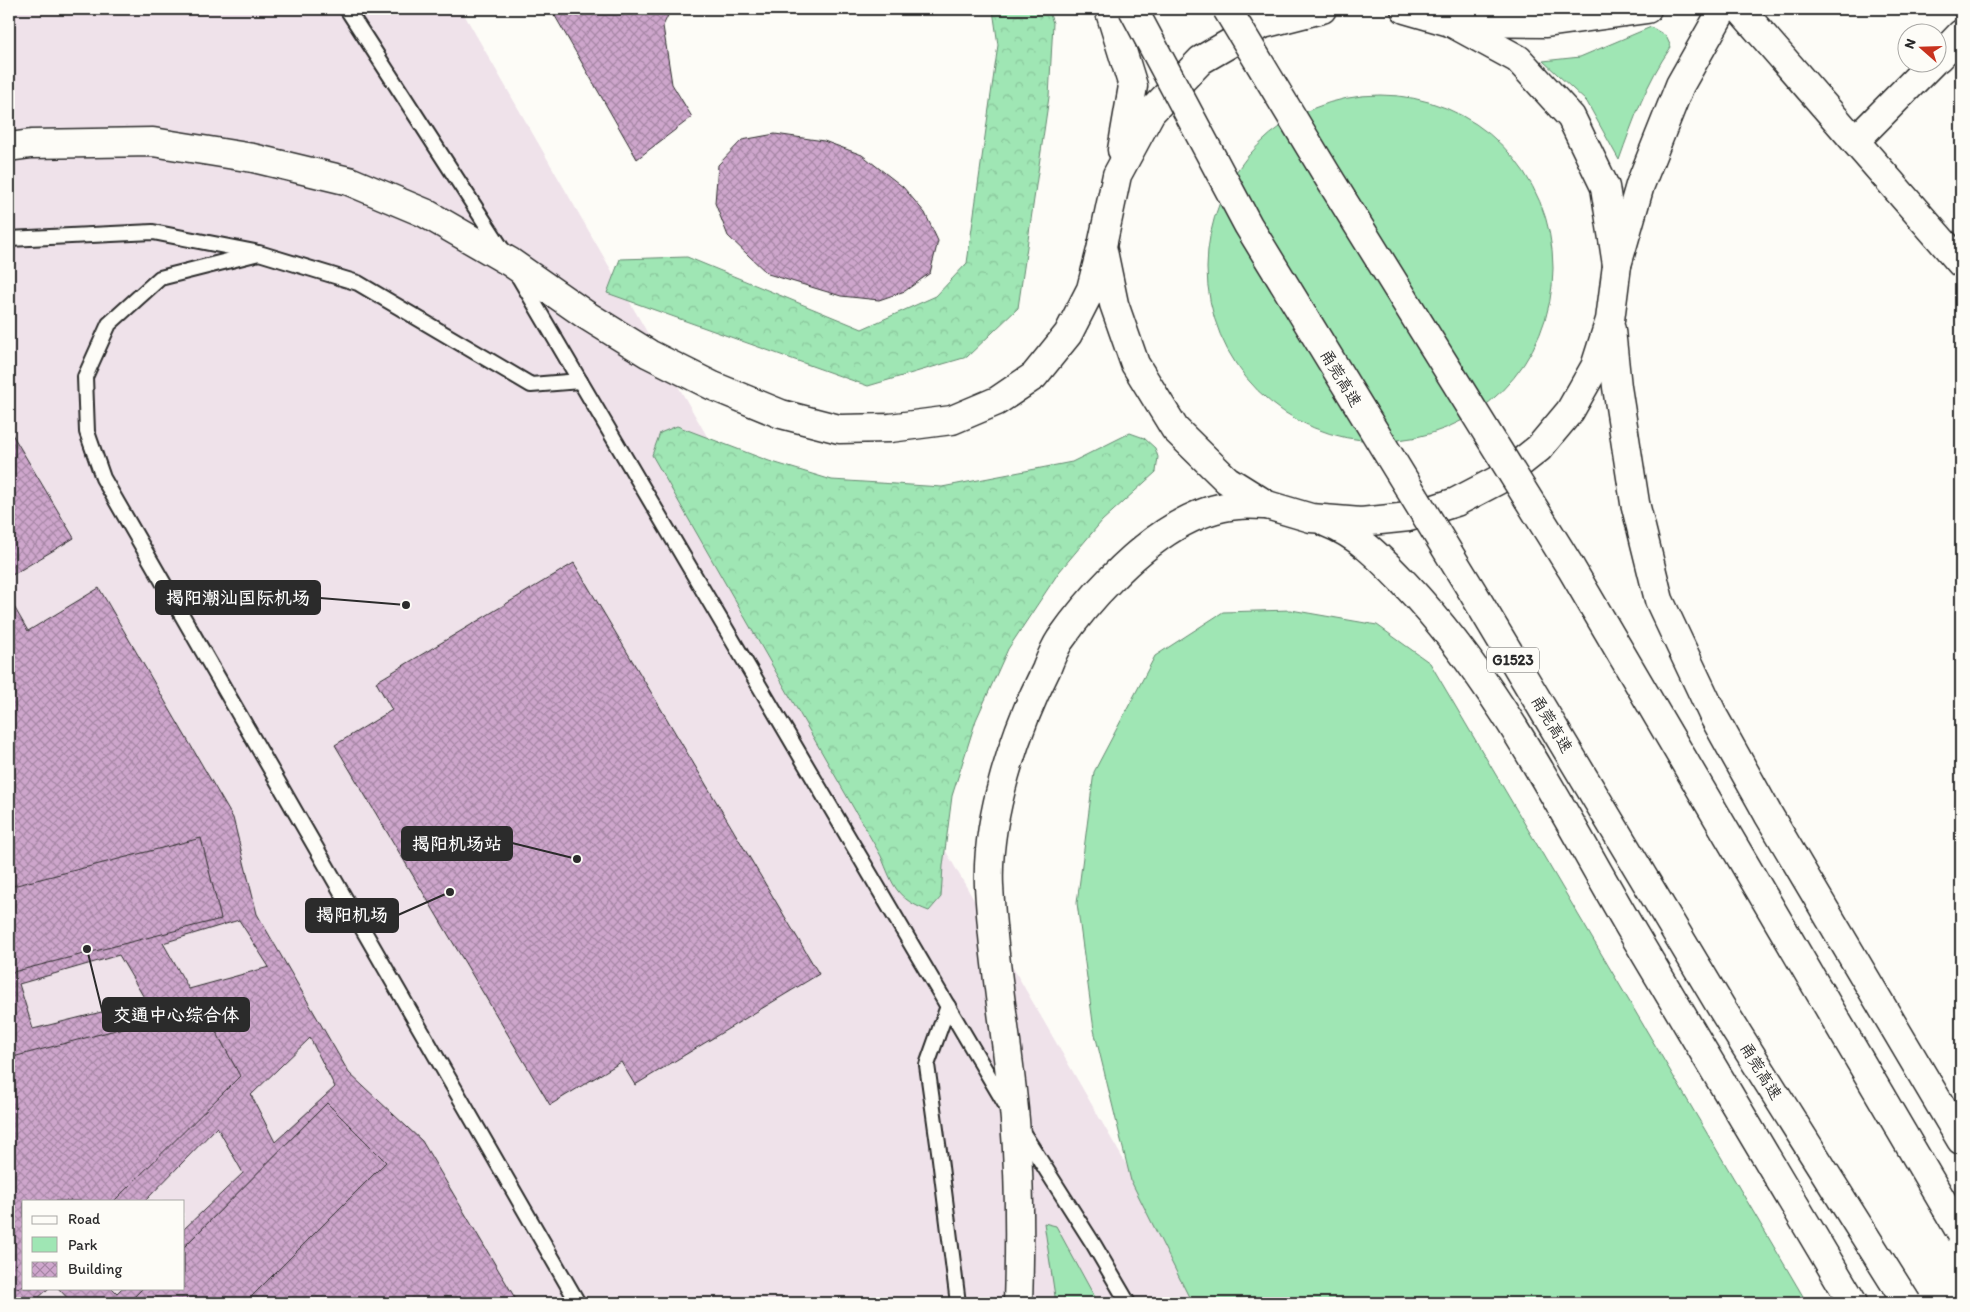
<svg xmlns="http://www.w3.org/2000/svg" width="1970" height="1312" font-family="Itim,'LXGW WenKai TC',sans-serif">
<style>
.built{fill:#efe2ea;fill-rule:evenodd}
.green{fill:#9fe6b4;stroke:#658870}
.forest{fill:url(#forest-crowns);stroke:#658870}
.building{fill:url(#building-cross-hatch);stroke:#2b2b2b;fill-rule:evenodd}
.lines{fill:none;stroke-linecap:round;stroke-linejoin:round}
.lane-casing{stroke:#2b2b2b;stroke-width:18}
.street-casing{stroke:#2b2b2b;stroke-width:31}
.secondary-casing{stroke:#2b2b2b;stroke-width:31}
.primary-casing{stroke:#2b2b2b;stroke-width:31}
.lane{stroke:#fdfcf7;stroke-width:14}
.street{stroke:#fdfcf7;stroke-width:28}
.secondary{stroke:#fdfcf7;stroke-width:28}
.primary{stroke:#fdfcf7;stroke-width:28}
.highway-bridge-casing{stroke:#2b2b2b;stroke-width:31;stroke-linecap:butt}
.highway-bridge{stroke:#fdfcf7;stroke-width:28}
.labels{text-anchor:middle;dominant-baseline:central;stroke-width:4.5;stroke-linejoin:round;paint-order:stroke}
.shield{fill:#fdfcf7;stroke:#6a6a68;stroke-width:1}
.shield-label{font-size:15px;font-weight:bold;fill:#2b2b2b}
.street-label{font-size:16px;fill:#2b2b2b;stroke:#fdfcf7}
.leader{fill:none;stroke:#2b2b2b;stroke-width:2}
.callout-dot{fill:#2b2b2b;stroke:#fdfcf7;stroke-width:2}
.callout{fill:#2b2b2b;stroke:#2b2b2b;stroke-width:2}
.callout-label{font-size:18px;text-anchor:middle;font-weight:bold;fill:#fff}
</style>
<defs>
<pattern id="forest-crowns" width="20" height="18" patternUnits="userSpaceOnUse" patternTransform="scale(1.25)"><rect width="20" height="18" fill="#9fe6b4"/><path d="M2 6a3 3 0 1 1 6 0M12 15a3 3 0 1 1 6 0" fill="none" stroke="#89c59b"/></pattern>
<pattern id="building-cross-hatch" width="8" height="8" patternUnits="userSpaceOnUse" patternTransform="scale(1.25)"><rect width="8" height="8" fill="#cea6cc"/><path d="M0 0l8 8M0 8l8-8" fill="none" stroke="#a787a6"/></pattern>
</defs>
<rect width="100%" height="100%" fill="#fdfcf7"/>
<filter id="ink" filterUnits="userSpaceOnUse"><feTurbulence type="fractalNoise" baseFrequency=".02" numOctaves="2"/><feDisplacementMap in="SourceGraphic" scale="10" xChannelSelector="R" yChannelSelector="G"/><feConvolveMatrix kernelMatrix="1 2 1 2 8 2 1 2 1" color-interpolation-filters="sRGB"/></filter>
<g filter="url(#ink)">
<!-- built -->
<path class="built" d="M9,9H461L1206,1303H9ZM24,1201H184V1288H24Z"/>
<!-- green -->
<g class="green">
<path d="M1651,27L1666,36L1671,47C1647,81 1633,121 1619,160L1587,102L1543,61L1580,57Z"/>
<circle cx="1380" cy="268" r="173"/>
<polygon points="1291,610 1377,625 1430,663 1807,1303 1192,1303 1131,1181 1094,1030 1077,903 1094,772 1155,656 1223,612"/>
<polygon points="1044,1223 1056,1226 1098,1303 1056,1303"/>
</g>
<!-- forest -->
<g class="forest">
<polygon points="996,9 1048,9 1053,23 1049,97 1018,308 967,357 868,386 607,293 620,259 687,257 862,329 936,296 967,263 998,45 993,10"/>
<path d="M677,426L769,461L832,480L942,487L1072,462L1130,433L1144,438L1155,448L1158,457L1156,472L1102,521L1059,572L1008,649L976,720L952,796L943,866L941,897L929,911C896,899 893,885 881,856L652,455L660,433Z"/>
</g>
<!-- building -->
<g class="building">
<polygon points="551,9 671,9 663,26 672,84 692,117 637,159"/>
<polygon points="775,134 824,141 862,155 903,187 925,213 938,241 930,273 905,291 879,300 841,296 768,274 728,236 715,203 718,165 742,140"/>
<polygon points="9,429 74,538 9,577"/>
<polygon points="574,563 819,974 635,1085 621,1062 550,1105 335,745 392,710 376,682"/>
<path d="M99,588L233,818L257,914L349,1073L422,1141L518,1303H72L58,1288H112L117,1293L122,1288H184V1229L243,1173L217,1127L145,1201H24V1288H49L35,1301L9,1303V598L28,631ZM239,920L269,967L189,989L163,943ZM119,955L146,1001L33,1029L19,984ZM310,1038L335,1087L275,1142L251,1095Z"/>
<polygon points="201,838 221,919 9,973 9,887"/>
<polygon points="203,1007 240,1076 114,1201 24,1201 24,1286 9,1290 9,1058"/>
<polygon points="327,1103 386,1162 245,1303 128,1303 143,1288 184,1288 184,1247"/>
</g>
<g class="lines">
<!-- lane casing -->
<g class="lane-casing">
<g id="lane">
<polyline points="347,9 504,252"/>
<polyline points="9,239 153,232 255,252"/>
<polyline points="517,274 1007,1107"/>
<polyline points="948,1006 927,1065 939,1151 958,1303"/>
<polyline points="1021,1130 1094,1245 1128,1303"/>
<polyline points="578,1303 103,478 87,432 85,377 109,324 160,278 259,253 358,283 531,385 580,381"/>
</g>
</g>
<!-- street casing -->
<g class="street-casing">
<g id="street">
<polyline points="1740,9 1961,263"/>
<polyline points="1938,58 1961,34"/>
<polyline points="1855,141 1933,62"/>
</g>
</g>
<!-- secondary casing -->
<g class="secondary-casing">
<g id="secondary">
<polyline points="1450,22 1546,23 1647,9"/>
<polyline points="9,147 31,144 153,142 253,158 349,181 425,213 510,262 586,315 649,354 713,386 781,414 839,429 890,428 952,420 997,401 1034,376 1068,334 1091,289 1102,246"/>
<polyline points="1617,265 1640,185 1680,85 1723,9"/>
<path d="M1018,1303C1020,1242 1020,1181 1015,1120C1008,1042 993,965 989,886C986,818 1015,731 1046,670C1050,660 1054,649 1060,640C1074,620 1094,596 1111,579C1144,545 1189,509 1238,505C1248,504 1257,505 1267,505"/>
</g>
</g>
<!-- primary casing -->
<g class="primary-casing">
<g id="primary">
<polyline points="1109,9 1133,86 1122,150"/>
<polyline points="1322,9 1263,24 1201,60 1151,112 1117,175 1102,246 1114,304 1135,364 1175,429 1227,480 1267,505 1311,518 1361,522 1409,517 1456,502 1500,479 1539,448 1570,411 1595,367 1610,320 1617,265 1605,187 1571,117 1518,59 1450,22 1405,9"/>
<polyline points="1611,330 1617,387 1635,503 1659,600 1714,717 1768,814 1961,1140"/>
<path d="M1327,523C1359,535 1382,560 1405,584C1502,686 1565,818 1636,938C1709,1060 1781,1182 1853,1303"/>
</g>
</g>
<!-- lane -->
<use href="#lane" class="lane"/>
<!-- street -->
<use href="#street" class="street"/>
<!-- secondary -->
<use href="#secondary" class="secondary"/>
<!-- primary -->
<use href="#primary" class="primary"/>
<!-- highway-bridge casing -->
<g class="highway-bridge-casing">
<g id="highway-bridge">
<polyline points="1133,9 1248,225 1472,591 1724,1012 1907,1303"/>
<polyline points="1227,9 1327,175 1571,568 1961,1233"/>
</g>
</g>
<!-- highway-bridge -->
<use href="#highway-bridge" class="highway-bridge"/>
</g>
</g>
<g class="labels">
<!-- shield labels -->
<rect class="shield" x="1487" y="647.5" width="52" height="25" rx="4"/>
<g class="shield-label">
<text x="1513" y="660">G1523</text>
</g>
<!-- street labels -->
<g class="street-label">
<text transform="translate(1341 378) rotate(59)">甬莞高速</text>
<text transform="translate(1552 724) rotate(59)">甬莞高速</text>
<text transform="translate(1761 1071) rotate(58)">甬莞高速</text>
</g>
</g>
<!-- callouts -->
<path class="leader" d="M406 605L320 598M577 859L512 843M450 892L398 915M87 949L103 1014"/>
<g class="callout-dot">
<circle cx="406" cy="605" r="5"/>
<circle cx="577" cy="859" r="5"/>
<circle cx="450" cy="892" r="5"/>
<circle cx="87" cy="949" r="5"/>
</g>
<g class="callout">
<rect x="156" y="581" width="164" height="33" rx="5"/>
<rect x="402" y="827" width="110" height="33" rx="5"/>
<rect x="306" y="899" width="92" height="33" rx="5"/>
<rect x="103" y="998" width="146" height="33" rx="5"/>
</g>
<g class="callout-label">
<text x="238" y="604">揭阳潮汕国际机场</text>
<text x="457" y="850">揭阳机场站</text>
<text x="352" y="921">揭阳机场</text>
<text x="176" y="1021">交通中心综合体</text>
</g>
<!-- margin -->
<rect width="1970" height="1312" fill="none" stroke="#fdfcf7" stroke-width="30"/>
<rect x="15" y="15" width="1940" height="1282" fill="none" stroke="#2b2b2b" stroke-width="2" filter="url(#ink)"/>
<!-- legend -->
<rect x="22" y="1200" width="162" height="90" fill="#fdfcf7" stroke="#a9a8a5"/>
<rect x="32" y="1216" width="25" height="8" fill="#fdfcf7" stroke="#a9a8a5"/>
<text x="68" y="1224" font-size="15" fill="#2b2b2b">Road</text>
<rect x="32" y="1237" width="25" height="15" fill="#9fe6b4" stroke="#a9a8a5"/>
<text x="68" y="1250" font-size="15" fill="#2b2b2b">Park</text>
<rect x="32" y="1262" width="25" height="15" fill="url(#building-cross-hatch)" stroke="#a9a8a5"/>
<text x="68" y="1274" font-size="15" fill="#2b2b2b">Building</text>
<!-- north arrow -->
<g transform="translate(1922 48) rotate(290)"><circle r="24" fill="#fdfcf7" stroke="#a9a8a5"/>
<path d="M0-4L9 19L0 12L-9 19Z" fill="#c8321e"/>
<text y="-8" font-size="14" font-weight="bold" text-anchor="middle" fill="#2b2b2b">N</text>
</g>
</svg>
